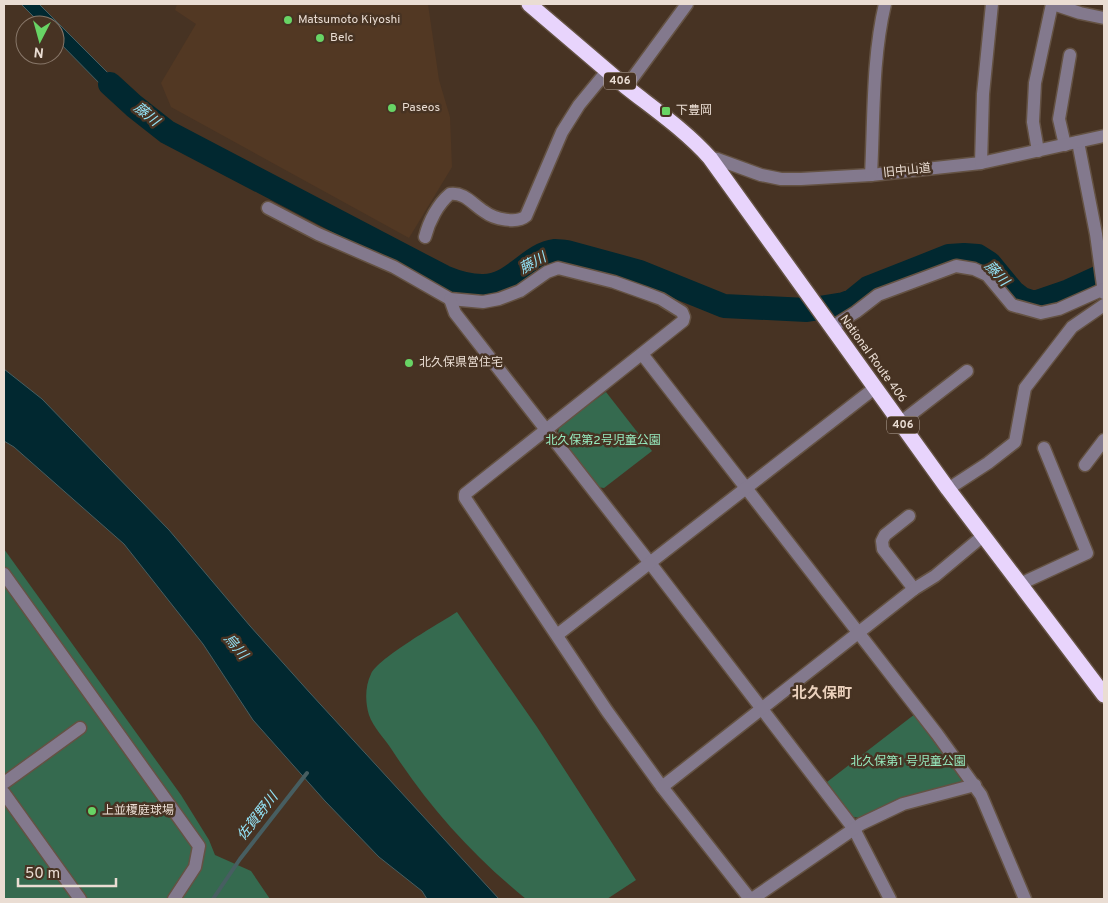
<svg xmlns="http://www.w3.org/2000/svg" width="1108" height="903" font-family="Overpass,'Noto Sans JP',sans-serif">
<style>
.built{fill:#523823}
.green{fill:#356a4f}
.water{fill:#012830;stroke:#475e61}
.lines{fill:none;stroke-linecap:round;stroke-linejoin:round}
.stream{stroke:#475e61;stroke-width:4}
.river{stroke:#012830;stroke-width:24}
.minor-casing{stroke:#645243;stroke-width:15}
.highway-casing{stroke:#645243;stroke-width:18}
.minor{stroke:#83798d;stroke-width:12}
.highway{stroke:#e8d4fc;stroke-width:15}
.poi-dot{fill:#68d465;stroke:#473323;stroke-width:2}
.labels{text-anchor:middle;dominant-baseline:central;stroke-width:5;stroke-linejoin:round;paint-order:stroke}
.shield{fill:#473323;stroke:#b9aa9e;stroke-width:1}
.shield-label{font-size:11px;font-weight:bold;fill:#eaddd3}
.poi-label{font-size:12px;fill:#eaddd3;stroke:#473323;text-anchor:start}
.street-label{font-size:12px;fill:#eaddd3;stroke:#473323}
.park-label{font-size:12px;fill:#97ebbf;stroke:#473323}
.water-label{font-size:14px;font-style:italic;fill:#94e4f8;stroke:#473323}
.quarter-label{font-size:15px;font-weight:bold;fill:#ead0bc;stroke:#473323}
</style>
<rect width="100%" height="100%" fill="#473323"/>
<!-- built -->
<polygon class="built" points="177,4 428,4 439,80 450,117 452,167 409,238 171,107 161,83 196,24 175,10"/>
<!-- green -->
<g class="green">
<polygon points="606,392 652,451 604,488 597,487 558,436 559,426"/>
<polygon points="4,549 181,795 209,840 215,855 251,871 270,899 4,899"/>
<path d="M457,612L537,727L636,880L607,899H526C473,856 429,807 392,750C385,739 373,727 369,715C365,702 365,686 371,674C378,658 440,623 457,612Z"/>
<polygon points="915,714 964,778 959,784 895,800 861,818 853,817 827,782"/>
</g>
<!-- water -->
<g class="water">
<polygon points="21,4 39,4 130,95 134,106 106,90 55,38 55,25 42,25"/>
<polygon points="4,369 42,399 169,530 250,626 310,693 499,899 427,899 422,891 379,857 325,801 253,720 203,644 124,544 14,447 4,441"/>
</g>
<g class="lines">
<!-- stream -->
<polyline class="stream" points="213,899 240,859 307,773"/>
<!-- river -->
<path class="river" d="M110,84L134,106L167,132L444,277C456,282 469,286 482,286C512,287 529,254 555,251C559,251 563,252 567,252L640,272L724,306L807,310L844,304L852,301L868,288L949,256L964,255L978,256L989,263L1013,292L1022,299L1034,303L1069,291L1104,275"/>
<!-- minor casing -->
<g class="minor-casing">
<g id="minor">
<polyline points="1053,4 1080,13 1104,18"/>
<polyline points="626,87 687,4"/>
<polyline points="1078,142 1096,234 1104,293"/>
<polyline points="1065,145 1059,119 1070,55"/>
<polyline points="1038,151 1033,122 1035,83 1052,4"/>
<polyline points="710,158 717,159 761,175 781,179 801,179 871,175 981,163 1104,136"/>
<polyline points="981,163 983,94 992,4"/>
<path d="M871,175C874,118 872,59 885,4"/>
<polyline points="268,208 318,234 394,267 450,299 483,302 499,299 520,291 547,272 558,268 614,282 645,293 661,299 682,312 684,317 683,321 465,494 465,498 607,711 662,787 750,899"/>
<path d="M425,237C429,221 438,204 450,194C465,192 473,205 485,212C494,219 517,224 526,216L562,132L579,105L607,71"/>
<polyline points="450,299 455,313 650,563 854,829 890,899"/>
<polyline points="832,327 856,312 878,295 956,266 974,269 987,275 1012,305 1041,313 1059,309 1104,289"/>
<polyline points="642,354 937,734 981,795 1025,899"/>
<polyline points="901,422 967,371"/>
<polyline points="1085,465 1104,440"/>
<polyline points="948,489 988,463 1015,442 1025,388 1072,327 1104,305"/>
<polyline points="909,516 885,535 882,541 883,549 914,589"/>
<polyline points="4,574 199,846 195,867 174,899"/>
<polyline points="1020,584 1087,553 1044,448"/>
<polyline points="557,635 876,387"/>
<polyline points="4,783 80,728"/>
<polyline points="662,787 914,589 935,576 984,535"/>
<polyline points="4,793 80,899"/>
<polyline points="752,899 861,824 903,804 975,785"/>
</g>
</g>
<!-- highway casing -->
<g class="highway-casing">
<path id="highway" d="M529,4C561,31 593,59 625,86C654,109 685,130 710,158L948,489L1104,695"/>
</g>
<!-- minor -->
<use href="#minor" class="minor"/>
<!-- highway -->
<use href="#highway" class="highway"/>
</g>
<!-- markers -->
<g class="poi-dot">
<circle cx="288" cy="20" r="5"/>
<circle cx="320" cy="38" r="5"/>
<circle cx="392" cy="108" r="5"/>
<rect x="661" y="106" width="10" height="10" rx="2.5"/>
<circle cx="409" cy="363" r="5"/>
<circle cx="92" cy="811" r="5"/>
</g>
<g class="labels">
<!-- shield labels -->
<g class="shield">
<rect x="604" y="72.5" width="32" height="17" rx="4"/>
<rect x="887" y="416.5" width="32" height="17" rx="4"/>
</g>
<g class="shield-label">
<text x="620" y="81">406</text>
<text x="903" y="425">406</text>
</g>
<!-- poi labels -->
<g class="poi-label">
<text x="298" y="20">Matsumoto Kiyoshi</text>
<text x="330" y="38">Belc</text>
<text x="402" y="108">Paseos</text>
<text x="676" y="111">下豊岡</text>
<text x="419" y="363">北久保県営住宅</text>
<text x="102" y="811">上並榎庭球場</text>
</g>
<!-- street labels -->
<g class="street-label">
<text transform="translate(907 171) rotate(-6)">旧中山道</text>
<text transform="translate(873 359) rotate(54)">National Route 406</text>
</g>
<!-- park labels -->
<g class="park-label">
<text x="603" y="441">北久保第2号児童公園</text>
<text x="908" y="762">北久保第1 号児童公園</text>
</g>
<!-- water labels -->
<g class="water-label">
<text transform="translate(146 115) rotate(39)">藤川</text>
<text transform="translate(533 264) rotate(-29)">藤川</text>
<text transform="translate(996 274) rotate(47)">藤川</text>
<text transform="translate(235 647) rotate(50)">烏川</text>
<text transform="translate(258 817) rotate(-52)">佐賀野川</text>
</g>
<!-- quarter labels -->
<g class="quarter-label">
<text x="822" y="694">北久保町</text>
</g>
</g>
<!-- border -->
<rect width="1108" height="903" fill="none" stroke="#eaddd3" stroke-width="10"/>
<!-- north arrow -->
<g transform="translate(40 40) rotate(186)"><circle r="24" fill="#473323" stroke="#887769"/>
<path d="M0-4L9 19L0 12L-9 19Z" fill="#68d465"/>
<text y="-8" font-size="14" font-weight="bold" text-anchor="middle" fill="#eaddd3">N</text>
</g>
<!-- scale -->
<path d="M18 878v8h98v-8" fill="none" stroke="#eaddd3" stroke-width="2.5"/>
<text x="25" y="878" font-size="15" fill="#eaddd3" stroke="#473323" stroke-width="4" paint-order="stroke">50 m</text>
</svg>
